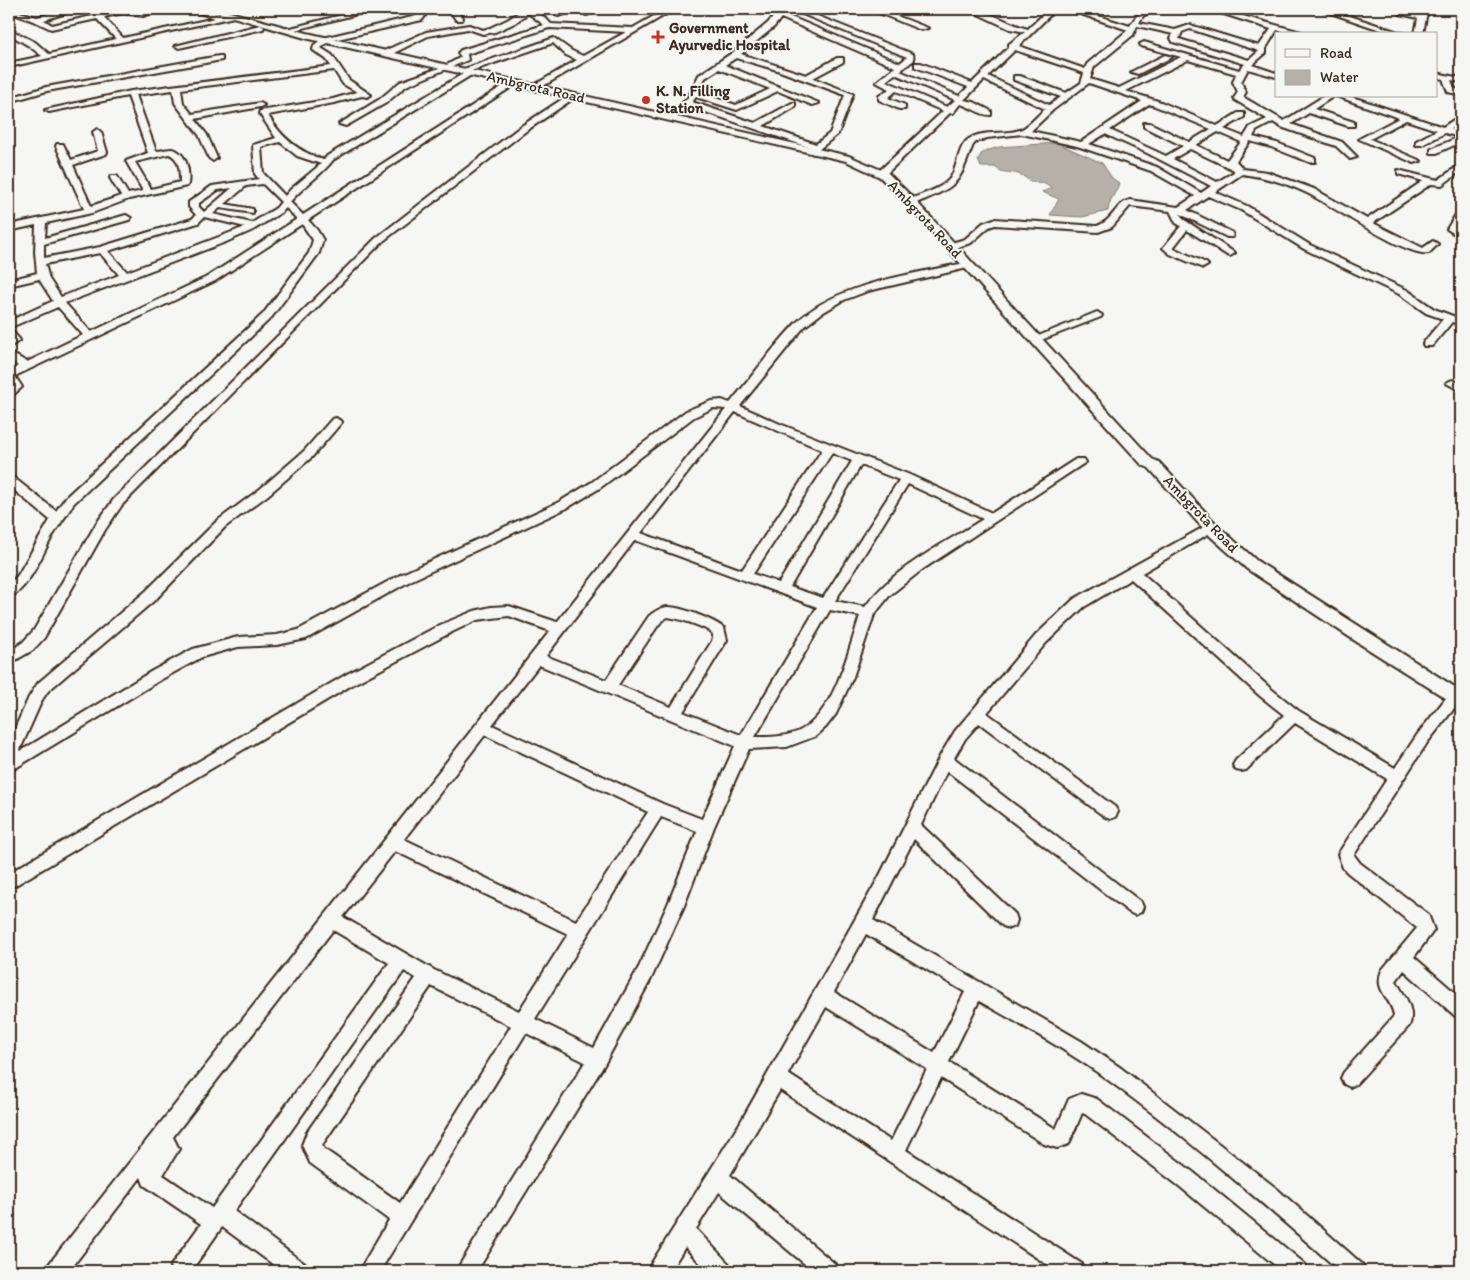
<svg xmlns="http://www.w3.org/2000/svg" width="1470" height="1280" font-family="Itim,sans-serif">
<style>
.water{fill:#b6b0a9;stroke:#857a71}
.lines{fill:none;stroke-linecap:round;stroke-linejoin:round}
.minor-casing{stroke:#3b2a1e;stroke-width:4}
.major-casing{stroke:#3b2a1e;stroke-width:4}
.minor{fill:#f6f6f2;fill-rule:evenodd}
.major{fill:#f6f6f2;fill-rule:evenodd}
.poi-dot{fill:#c8321e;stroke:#f6f6f2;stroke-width:2}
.labels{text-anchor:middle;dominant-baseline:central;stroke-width:4;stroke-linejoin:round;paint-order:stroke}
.far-poi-label{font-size:15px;font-weight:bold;fill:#3b2a1e;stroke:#f6f6f2;text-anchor:start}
.far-street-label{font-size:15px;fill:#3b2a1e;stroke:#f6f6f2}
</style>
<rect width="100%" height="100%" fill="#f6f6f2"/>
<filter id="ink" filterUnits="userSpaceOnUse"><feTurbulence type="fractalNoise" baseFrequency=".02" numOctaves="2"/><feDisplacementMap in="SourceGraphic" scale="10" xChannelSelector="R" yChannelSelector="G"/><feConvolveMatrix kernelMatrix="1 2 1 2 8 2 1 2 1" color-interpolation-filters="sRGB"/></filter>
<g filter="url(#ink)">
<!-- water -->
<path class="water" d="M1057,143L1102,163L1112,178L1119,183C1116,194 1109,199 1108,211L1082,217L1050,215L1059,199L1042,192L1052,188L1045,183L1030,182C1017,167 1004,177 995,167H981L978,160L981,154L989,150L999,147Z"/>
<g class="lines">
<!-- minor casing -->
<g class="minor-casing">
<g id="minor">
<polygon points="9,9 37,17 68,9 79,9 44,20 52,25 123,9 143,12 163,9 143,16 123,13 104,17 123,38 215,18 188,9 198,9 234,17 9,67 9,63 42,56 29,46 9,34 9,29 35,42 49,54 116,39 97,19 51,29 36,22 9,12"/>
<polygon points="365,9 377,9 287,32 283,30"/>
<path d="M413,9H420L425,16L422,20L329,41L321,48L332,55L349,80L371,95L367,97L362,96L334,103L268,115C281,138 299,152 324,160L327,156L466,72L473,74L333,160C321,176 303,186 290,202L303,215L509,82L516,84L308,220L317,230L323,240L319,253L271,318L74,503C68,513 61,522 55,532C44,549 29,591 9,597V584L18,575L50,520L9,486V476L13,477L56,511L66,497L263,314L309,253L313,240L302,224L215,281L15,376L22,387L13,395L9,396V370L18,366L9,360V352L27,362L83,335L58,307L9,328V321L53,301L39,279L9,286V280L37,273L35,252L36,225L9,231V225L84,209L56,146L57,144H63L71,160L98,151L93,132L97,129L101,132L107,152L106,154L73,165L91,206L121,196L110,178L111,176H117L128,194L143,191L126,161L148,153L128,96L49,112L45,110L131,91L331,66L326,59L313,50L314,45L323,38L416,16ZM334,70L343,84L357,92L333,99L260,111L259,113L276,138L253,145L255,174L259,179L212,186L189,202V207L196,215L192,219L100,247L44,258V244L129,220L131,218L126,215L45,238L46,223L92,213L129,199L187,186L188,184C190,172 187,152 172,149C167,149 161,151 156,151L136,95L173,90L175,103L199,135L209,158L213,161L217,158L207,135L195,119L260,107L264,105L260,103L192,114L183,103L181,89ZM280,142L297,156L321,164L291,189L285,196L263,173L261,147ZM169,154C180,158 180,172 180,182L151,189L135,162ZM263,184L281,202L276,208L252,223L213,214L220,208L253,213V209L225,204L246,186ZM232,188L204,212L199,207V203L218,190ZM286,208L297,219L207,277L91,332L65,303L226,242L253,230L282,212ZM204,217L245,227L127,272L108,251L198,223ZM100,253L119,275L61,297L49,279L45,264Z"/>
<polygon points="449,9 456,9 463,18 462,20 456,20"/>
<path d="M523,9C534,9 543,15 551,24L633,28L666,9H675L538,89L531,87L577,60L566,55L553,43L468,72L461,70L554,38L572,51L583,56L626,32L549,28L467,54L468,60L406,86L386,103L346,126L339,124L380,99L400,82L445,66L461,57L458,53L461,50L544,25L528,13L515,23L495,32L483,34L468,29L428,36L390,55H384V51L426,32L469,25L483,30L490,28L509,19Z"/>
<polygon points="553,9 561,9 565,14 558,16"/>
<polygon points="582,9 589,9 593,13 586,15"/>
<path d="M780,9H788L784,14L900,63L907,57L790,9H800L913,54L914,60L900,71L959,96L968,87L915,67V63H921L972,83L1009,47V44L1025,32L1010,29L967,9C987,9 1008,24 1028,29L1049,9H1056L1019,46L1085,69L1087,64L1128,30L1066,9H1076L1130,26C1137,14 1142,9 1156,9L1143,16L1139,23L1175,30L1190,25L1259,46L1271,29L1208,9H1218L1301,32L1302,34H1289L1277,30L1266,48V53L1252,65L1276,73V77L1248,69L1241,82L1246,92L1243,97L1284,121L1324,96H1334L1314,109L1354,122V126H1348L1309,113L1291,124L1342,142L1357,157L1350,159L1336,146L1281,127L1273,122L1256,131L1253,137L1277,143L1315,158V162H1309L1271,147L1250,141L1236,161L1243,169L1267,172L1314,189L1367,219L1423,181L1398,174V170L1438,180L1461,164V171L1442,185L1431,184L1373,223L1423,248L1433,241L1438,244L1429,253C1408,258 1331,205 1307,193C1286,183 1265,177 1242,174L1215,192L1247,206L1310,245L1407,290L1434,309L1461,319V325L1452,322L1432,346H1424L1423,344L1424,342L1443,319L1426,313L1399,294L1304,249L1241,210L1208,196L1187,210L1233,233V237H1227L1180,214L1183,219L1235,253L1230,256L1227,255L1187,230L1173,248L1206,263L1208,265L1203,268L1170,254L1163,248L1181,226L1176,223L1170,211L1130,206L1112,227L1098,232L995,225L989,227L971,243L951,249L948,248V244L965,239L983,223L994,219L1097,226C1113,221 1115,204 1130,200L1178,207L1195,196L1151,171L1077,146L1022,134L987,138L976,142L973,145C959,179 962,184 926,199C920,201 914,205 908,204V200C921,194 943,189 951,177C958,166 958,146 969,139C984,129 1006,136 1022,129C1030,125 1038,115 1045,109L984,80L964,100L974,102L991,111V115C981,116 970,106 960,104L953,113H950L884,176H878V172L943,111L896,91L888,98L905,105V109H899L879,100V96L889,89L876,82L895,67L781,18L774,27L741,54L806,75L837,58H843V62L813,78L853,94L838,134L813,154L809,151L811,148L688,106L673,120H667V116L687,99L699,75L732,53L768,23ZM1137,26L1173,34L1171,38L1173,42L1245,64L1239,70L1144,42L1140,44L1141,46L1181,57L1119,88L1090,79L1094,67L1133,35ZM1190,29L1259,51L1249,60L1179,39L1182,32ZM1015,50L1084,73L1081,83L1066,93L1020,76H1014V80L1061,97L1049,105L988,76ZM736,58L777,70L845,95L830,133L816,144L763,126L795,107V103H792L755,123L692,102L696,97L737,110L778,91L812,105L819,103L725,65ZM1188,60L1236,74L1233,82L1238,92L1234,98L1235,100L1267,119L1250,127L1244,137L1224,129L1244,117V113H1238L1217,126L1161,102L1126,91ZM719,69L770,89L736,105L698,92L705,78ZM895,74L955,100L947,107L886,81ZM1089,83L1142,101L1081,142L1031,131L1053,110ZM1149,104L1155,106L1211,129L1189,142L1150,123H1144V127L1183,146L1166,156L1110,130ZM1218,132L1241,142L1227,160L1196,145ZM1105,134L1147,153L1211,186L1201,193L1157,167L1089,144ZM1190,149L1234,170V172L1217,182L1173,159Z"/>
<polygon points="869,9 879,9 928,28 921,30"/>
<polygon points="1319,9 1329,9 1404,34 1392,34"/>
<polygon points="1398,9 1405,9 1406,10 1420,14 1424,9 1431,9 1426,17 1423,34 1415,34 1418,18 1400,14"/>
<polygon points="260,25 264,27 263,29 179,48 175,46"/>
<polygon points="1165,55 1172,57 1138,74 1131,72"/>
<polygon points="219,56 222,56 222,60 47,91 9,102 9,98 46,87"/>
<polygon points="1436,73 1461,78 1461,82 1451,80 1454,88 1461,91 1461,95 1448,92 1443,79 1436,77"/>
<polygon points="570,94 577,96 526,131 382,242 122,505 105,530 44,638 33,650 9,664 9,652 23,642 34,630 96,524 114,499 376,238 520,127"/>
<polygon points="1336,96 1349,96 1443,127 1461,115 1461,121 1451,129 1461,132 1461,142 1437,153 1431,153 1431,149 1459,137 1445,133 1422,145 1416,145 1416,141 1437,130 1406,120 1370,139 1421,161 1414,163 1359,139 1399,118"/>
<polygon points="1461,210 1461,221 1457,228 1461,231 1461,238 1447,229 1458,211"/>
<path d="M969,262L974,265L972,267L868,291L844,300L822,313L804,327L740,406L780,424L910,475L992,513L1076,459H1084L1086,462L923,569L890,595L874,615L853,677L836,714L826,727L816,736L787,747L749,749L714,827L684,906L651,979L604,1065L477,1271H456L585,1062L526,1033L380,1271H359L389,1220L310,1163L302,1145L307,1132L416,978L404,971L234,1211L305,1264L308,1271H282L222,1227L191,1271H169L172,1264L201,1224L144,1185L141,1177L69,1271H46L49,1264L550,631L509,616L477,620L450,633L357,682L9,889V873L347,674L440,625L474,611L491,607L509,606L557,622L726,409L713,408L694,417L600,488L567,508L412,580L306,639L277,645L238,647L202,657L162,679L9,772V742L29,697L38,683L146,591L217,521L260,489L304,451L332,419L336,418L342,422L312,457L268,495L225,527L156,599L48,691L42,700L19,752L152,671L193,649L238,637L277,635L298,630L402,574L559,502L592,482L686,411L711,401L722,400L730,403C752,377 772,348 796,323C835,283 916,274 969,262ZM735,412L822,450L742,570L641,533ZM832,453L852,461L779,583L753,574ZM861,465L899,480L823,598L790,587ZM908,484L983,519C943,545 894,567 865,607L835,601ZM635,540L817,607L741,735L683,712L727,640L724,628C714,620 680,606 667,607C660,608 654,612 649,616L606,680L546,656ZM830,610L860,616C848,651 834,717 797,732C784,737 769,737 755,737ZM667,617C678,618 704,626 712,633C714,636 713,638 712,641L671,707L618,685L659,624ZM539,665L735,746L702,819L663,804L492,725ZM485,735L648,812L576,921L404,839ZM661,817L697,831L668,904L639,967L594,1048L535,1019ZM395,851L568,934L519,1011L434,970L343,917ZM333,930L389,963L212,1208L163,1175L179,1149L173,1137ZM431,986L511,1026L400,1203L324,1149L322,1145Z"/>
<polygon points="1097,312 1102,315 1101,317 1036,342 1031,339"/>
<polygon points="9,331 13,332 20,340 9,348"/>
<polygon points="1452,380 1461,384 1461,391 1446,383"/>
<path d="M1204,527L1208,528L1210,531L1208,534L1142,573L1270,688L1299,711L1395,768L1417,735L1446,698L1451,696L1456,698L1458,702L1456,706L1427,743L1354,855L1360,863L1428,914L1434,930L1414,957L1461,998V1019L1455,1016L1404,970L1396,981C1404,995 1416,1010 1409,1026L1356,1084L1350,1087L1344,1084L1341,1078L1344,1072L1394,1016C1392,998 1373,991 1382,970L1417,928L1348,873L1343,868L1338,854L1387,779L1295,723L1246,770L1241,771L1236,770L1233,765L1236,760L1284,715L1260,696L1131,579L1084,607L1046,643L987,713L1115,807L1118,812L1115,817L1110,819L1105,817L979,723L965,739L954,758L1141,902L1143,907L1141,912L1135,915L1129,912L947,771L921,825L1015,914L1017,920L1015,926L1009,928L1003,926L914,839L873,920L1081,1041L1121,1068L1276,1188L1362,1264L1365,1271H1340C1265,1205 1189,1139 1108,1080C1067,1050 1023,1026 979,1001L949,1062L1056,1129L1069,1099L1081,1094L1097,1099L1193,1172L1305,1264L1308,1271H1282L1179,1186L1085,1114L1082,1113L1069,1144L1057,1148L1044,1144L941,1078L906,1150L1082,1264L1085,1271H1057L780,1090L730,1175L835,1264L838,1271H813L719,1192L696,1229L729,1264L732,1271H708L685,1247L670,1271H648L651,1264L740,1123L879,877L940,756L955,731L1036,635L1074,599ZM866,934L965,992L934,1053L834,992ZM826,1007L927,1069L891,1141L788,1074Z"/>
</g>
</g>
<!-- major casing -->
<g class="major-casing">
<polygon id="major" points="206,9 219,9 307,33 849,156 888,173 915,200 1152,459 1159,462 1220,528 1257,561 1461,691 1461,706 1455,704 1357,642 1247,569 1210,536 1149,468 1142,465 907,204 880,177 846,161 305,38"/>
</g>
<!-- minor -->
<use href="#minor" class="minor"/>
<!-- major -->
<use href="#major" class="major"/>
</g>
</g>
<!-- markers -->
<g class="poi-dot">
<path d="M655.5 29.5h5v5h5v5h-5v5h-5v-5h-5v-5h5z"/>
<circle cx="646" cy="100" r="5"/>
</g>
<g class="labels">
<!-- far-poi labels -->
<g class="far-poi-label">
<text x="669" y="28">Government<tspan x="669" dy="17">Ayurvedic Hospital</tspan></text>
<text x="656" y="91">K. N. Filling<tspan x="656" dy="17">Station</tspan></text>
</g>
<!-- far-street labels -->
<g class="far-street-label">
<text transform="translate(536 87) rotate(13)">Ambgrota Road</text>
<text transform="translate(925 219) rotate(47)">Ambgrota Road</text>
<text transform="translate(1201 514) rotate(46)">Ambgrota Road</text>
</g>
</g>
<!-- margin -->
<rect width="1470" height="1280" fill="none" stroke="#f6f6f2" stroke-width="30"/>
<rect x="15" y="15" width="1440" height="1250" fill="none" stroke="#3b2a1e" stroke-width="2" filter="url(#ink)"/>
<!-- legend -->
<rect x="1275" y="32" width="162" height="65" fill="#f6f6f2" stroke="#aba49d"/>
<rect x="1285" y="49" width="25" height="8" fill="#f6f6f2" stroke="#aba49d"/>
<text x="1320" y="58" font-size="15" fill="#3b2a1e">Road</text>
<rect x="1285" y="70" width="25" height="15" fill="#b6b0a9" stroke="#aba49d"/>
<text x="1320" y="82" font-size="15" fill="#3b2a1e">Water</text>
</svg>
